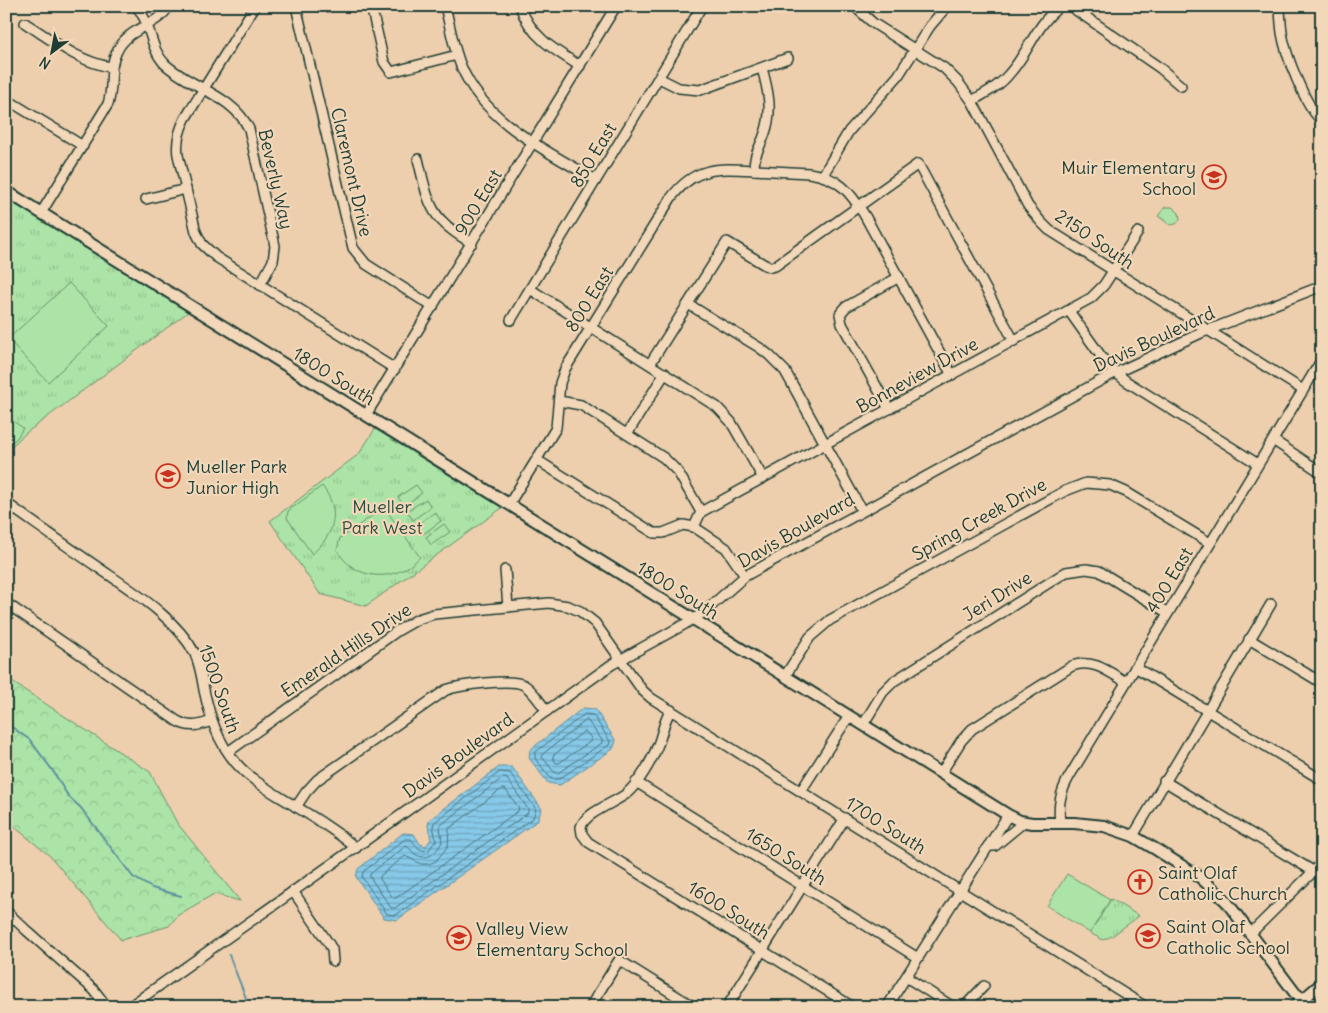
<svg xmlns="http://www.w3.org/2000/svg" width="1328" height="1013" font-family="Delius,sans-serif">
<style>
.forest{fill:url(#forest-crowns);stroke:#66906d}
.park{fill:url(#park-tufts);stroke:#66906d}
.pitch{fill:#ace3a6;stroke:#66906d}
.water{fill:url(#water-rules);stroke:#5d91a0}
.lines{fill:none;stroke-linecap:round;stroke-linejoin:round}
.shore{stroke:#49757c;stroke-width:1}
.stream{stroke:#5d91a0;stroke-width:2}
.minor-casing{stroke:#1f3d34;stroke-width:12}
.major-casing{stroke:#1f3d34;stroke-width:14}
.minor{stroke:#f2d7b9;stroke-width:9}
.major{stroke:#f2d7b9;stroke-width:10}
.labels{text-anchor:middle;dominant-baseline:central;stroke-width:4.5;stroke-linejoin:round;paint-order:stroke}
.street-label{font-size:18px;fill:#1f3d34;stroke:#f2d7b9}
.poi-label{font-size:18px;fill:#1f3d34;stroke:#f2d7b9;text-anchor:start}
.park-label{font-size:18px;fill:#2d4e3f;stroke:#f2d7b9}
</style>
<defs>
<pattern id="forest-crowns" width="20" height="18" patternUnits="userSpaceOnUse" patternTransform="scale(1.25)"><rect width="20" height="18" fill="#ace3a6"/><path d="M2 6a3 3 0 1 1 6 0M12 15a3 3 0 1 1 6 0" fill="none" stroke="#94c490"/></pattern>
<pattern id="park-tufts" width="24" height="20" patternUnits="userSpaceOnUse" patternTransform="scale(1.25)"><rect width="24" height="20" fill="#ace3a6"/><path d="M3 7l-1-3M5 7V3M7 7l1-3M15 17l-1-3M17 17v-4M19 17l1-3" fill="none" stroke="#94c490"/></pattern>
<pattern id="water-rules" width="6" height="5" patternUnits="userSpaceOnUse" patternTransform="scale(1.25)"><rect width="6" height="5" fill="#87c9e8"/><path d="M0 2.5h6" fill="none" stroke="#6ea4bd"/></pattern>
</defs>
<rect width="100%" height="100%" fill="#edcead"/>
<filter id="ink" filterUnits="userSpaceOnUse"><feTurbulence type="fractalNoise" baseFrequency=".02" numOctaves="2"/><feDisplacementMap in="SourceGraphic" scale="10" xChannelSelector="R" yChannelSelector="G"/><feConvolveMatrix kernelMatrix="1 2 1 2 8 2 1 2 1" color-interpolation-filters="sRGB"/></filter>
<g filter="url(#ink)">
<!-- forest -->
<polygon class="forest" points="6,678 150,772 177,823 240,901 214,894 178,915 169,926 121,940 50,856 6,820"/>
<!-- park -->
<g class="park">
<polygon points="11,202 188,312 26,433 6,451 6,209"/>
<polygon points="1165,207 1172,207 1179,213 1180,219 1176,224 1170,225 1158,216"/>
<polygon points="375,429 502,508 366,606 320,594 270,521 359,454"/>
<polygon points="1111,899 1139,916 1112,936 1103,940 1090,933"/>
</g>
<!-- pitch -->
<g class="pitch">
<polygon points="69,283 109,326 48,382 8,339"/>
<polygon points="6,416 23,428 17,438 6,447"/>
<polygon points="416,485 422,493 404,506 398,497"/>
<path d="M322,486C342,511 334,535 312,554L287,518L288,511Z"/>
<polygon points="426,499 431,507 413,520 407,511"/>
<path d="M382,509L386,510L420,557C396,583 355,582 337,550L340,538Z"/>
<polygon points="435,512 441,521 423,534 417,525"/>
<polygon points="444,524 450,532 431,545 426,537"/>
<polygon points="1067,874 1110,900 1090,933 1047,906"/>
</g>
<!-- water -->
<g class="water">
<polygon points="583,708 595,709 616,741 613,749 560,785 548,783 529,758 530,750"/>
<polygon points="499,767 512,767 542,809 537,821 397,920 384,918 356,877 358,869 403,833 414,834 420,844 426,846 431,839 428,826 429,820"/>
</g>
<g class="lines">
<!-- shore -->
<g class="shore">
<polygon points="585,714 593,715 610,741 609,745 559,779 551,779 535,758 535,753"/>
<polygon points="587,720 602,740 602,743 558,773 555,773 542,757 542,755"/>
<polygon points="585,731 591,738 591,741 559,763 556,763 553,758 553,756"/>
<path d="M500,772L510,773L536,809L533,818L396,915L387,914L362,877L363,872L405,839H411C416,845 420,853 429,850L436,840L433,826L434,823Z"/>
<path d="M503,778L507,779L528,809V813L395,908H391L370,877V874L406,846C410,848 411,851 415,854C428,862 436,853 442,842L440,826Z"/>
<polygon points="502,789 505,789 519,808 518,811 396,898 393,898 380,879 380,876 405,856 421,864 429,864 436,861 448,846 449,829"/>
</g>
<!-- stream -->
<g class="stream">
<polyline points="6,723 30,740 53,771 68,796 81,808 133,877 152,888 181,896"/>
<polyline points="229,955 246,998 244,1007"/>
</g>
<!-- minor casing -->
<g class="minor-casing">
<g id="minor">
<path d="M136,6C152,23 149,48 165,64C191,88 233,95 249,129L275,246L273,261L260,285"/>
<path d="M255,6L185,119C179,131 176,142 178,155L196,232L202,244L216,257L395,369"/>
<polyline points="296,6 353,248 366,264 433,307"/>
<polyline points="371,6 384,62 391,72 457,55"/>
<path d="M445,6C450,26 453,47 461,66C484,122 547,151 596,180"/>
<path d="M520,6C530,36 554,50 580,66"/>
<polyline points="854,6 873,23 944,68 958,82 972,101 1028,206 1041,222 1049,230 1303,390"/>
<polyline points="1070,6 1160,68 1181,86"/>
<path d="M1280,6C1280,15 1281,24 1282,33C1286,56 1305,106 1322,121"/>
<path d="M25,23C52,40 79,62 111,67"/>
<polyline points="659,78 679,88 700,90 788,58"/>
<polyline points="6,99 83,146"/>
<path d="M972,101C985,93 1000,86 1009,74C1029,52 1035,26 1060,6"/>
<path d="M418,159C429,204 429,219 472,243"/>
<path d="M754,170C754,152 760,149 765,133C773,111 768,90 762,68"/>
<polyline points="823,175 849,131 898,76 930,26 947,6"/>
<polyline points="146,199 186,189"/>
<path d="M41,213L108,104C114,86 108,68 117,51C129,26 156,28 169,6"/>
<polyline points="530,289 717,407 731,422 763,478"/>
<polyline points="688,304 760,348 769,355 785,371 862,511"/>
<polyline points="1069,311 1108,366 1126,381 1258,464"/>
<polyline points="511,320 702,6"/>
<polyline points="650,364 727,242 765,265 771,267 775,266 918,164 1014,341"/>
<polyline points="559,401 581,405 664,458 678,472 701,512"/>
<polyline points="889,409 842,324 840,314 846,307 899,277"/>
<polyline points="366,415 616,6"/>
<polyline points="627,434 665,373"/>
<polyline points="1273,440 1322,473"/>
<polyline points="537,460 654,533 663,533 683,525 694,527 726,548 745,576"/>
<path d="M6,503C36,524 66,546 96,566C129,589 176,617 195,654C200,665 202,678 204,690C210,717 217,741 236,763C248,777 264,787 280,797C306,813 333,828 356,848"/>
<path d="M509,504L556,428L560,383L565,369L671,198C695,166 718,168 754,170C772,171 791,172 809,173C838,177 850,191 865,216L952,375"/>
<polyline points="694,527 701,512 1091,298 1104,285 1138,232"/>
<polyline points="505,570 508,607"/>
<path d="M6,603L177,721C189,728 199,726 211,721"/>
<polyline points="1249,639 1322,683"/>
<polyline points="1135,667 1322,780"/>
<polyline points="785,676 810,637 830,620 1065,491 1086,483 1110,485 1126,492 1210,543"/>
<path d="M671,710C664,720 663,731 659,742C653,759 640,782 626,794C614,803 585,813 581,827L582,834L588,842L853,1007"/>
<polyline points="863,725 883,692 894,681 1066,572 1086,569 1099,571 1168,613"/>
<polyline points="228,752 397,631 418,619 434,614 549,603 568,606 580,611 595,623 642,690 651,698 1146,1007"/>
<path d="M941,773L961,741L972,729L1072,666C1092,658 1109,672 1126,682"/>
<polyline points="1164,781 1313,871"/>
<polyline points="636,782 918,958"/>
<polyline points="801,791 849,716"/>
<path d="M296,807L306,792L317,780L446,690C460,685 512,678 524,685C533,690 540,703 547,711"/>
<path d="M1060,823C1058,805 1060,793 1069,777L1322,359"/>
<polyline points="1133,836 1271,604"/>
<polyline points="988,846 995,846 1024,822"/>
<polyline points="293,891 329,944 332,949 333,961"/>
<polyline points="6,911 26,930 94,990 107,1007"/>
<polyline points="1250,934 1322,863"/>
<polyline points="906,977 953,1007"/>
<polyline points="1303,999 1315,1007"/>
<polyline points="129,1007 366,840 611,665 685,624 703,613 745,576 1109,376 1201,333 1322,286"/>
<polyline points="590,1007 619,960 694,1007"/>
<polyline points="727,1007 845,818"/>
<polyline points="887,1007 1008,815"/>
<polyline points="964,1007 984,986"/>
</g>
</g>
<!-- major casing -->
<g class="major-casing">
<g id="major">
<polyline points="6,191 1008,815 1020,821 1032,823 1074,823 1104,826 1133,836 1157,850 1201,878 1226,901 1295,993 1303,999"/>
<polyline points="1294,1007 1322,983"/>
</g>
</g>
<!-- minor -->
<use href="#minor" class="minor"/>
<!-- major -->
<use href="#major" class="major"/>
</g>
</g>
<!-- icons -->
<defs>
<g id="school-ring" transform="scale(1.25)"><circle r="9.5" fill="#f2d7b9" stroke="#c8321e" stroke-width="1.5"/><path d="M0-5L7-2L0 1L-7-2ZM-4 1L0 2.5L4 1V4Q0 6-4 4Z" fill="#c8321e"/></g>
<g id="church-ring" transform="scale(1.25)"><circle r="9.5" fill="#f2d7b9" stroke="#c8321e" stroke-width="1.5"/><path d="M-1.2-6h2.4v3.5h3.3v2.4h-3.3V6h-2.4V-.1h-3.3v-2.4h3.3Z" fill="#c8321e"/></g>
</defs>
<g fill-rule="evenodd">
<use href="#school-ring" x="1214" y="177"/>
<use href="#school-ring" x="168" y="476"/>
<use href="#church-ring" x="1140" y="882"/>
<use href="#school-ring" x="1148" y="936"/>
<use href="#school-ring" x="459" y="938"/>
</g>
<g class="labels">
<!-- street labels -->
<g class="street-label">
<text transform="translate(593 155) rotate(-59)">850 East</text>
<text transform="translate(352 172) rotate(77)">Claremont Drive</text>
<text transform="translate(276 179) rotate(77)">Beverly Way</text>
<text transform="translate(478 202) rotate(-59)">900 East</text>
<text transform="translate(1095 239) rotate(34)">2150 South</text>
<text transform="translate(589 299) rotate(-58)">800 East</text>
<text transform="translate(1154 339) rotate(-25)">Davis Boulevard</text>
<text transform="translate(917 375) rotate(-29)">Bonneview Drive</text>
<text transform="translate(334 376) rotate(32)">1800 South</text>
<text transform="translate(979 519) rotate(-29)">Spring Creek Drive</text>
<text transform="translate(796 530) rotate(-30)">Davis Boulevard</text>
<text transform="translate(1169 580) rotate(-59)">400 East</text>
<text transform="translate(678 590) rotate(32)">1800 South</text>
<text transform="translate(997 596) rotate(-32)">Jeri Drive</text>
<text transform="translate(346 650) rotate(-34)">Emerald Hills Drive</text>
<text transform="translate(220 689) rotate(71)">1500 South</text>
<text transform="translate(458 755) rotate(-36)">Davis Boulevard</text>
<text transform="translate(886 825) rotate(32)">1700 South</text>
<text transform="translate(786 856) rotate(32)">1650 South</text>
<text transform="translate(729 910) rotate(32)">1600 South</text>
</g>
<!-- poi labels -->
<g class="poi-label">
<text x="1196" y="167" text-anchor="end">Muir Elementary<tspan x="1196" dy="21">School</tspan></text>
<text x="186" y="466">Mueller Park<tspan x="186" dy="21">Junior High</tspan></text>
<text x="1158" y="872">Saint Olaf<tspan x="1158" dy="21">Catholic Church</tspan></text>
<text x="1166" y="926">Saint Olaf<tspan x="1166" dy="21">Catholic School</tspan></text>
<text x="476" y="928">Valley View<tspan x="476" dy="21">Elementary School</tspan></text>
</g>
<!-- park labels -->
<g class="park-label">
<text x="382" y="506">Mueller<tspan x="382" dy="21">Park West</tspan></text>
</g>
</g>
<!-- margin -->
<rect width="1328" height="1013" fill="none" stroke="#f2d7b9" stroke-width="25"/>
<rect x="12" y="12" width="1303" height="988" fill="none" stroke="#1f3d34" stroke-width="2" filter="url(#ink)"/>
<!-- north arrow -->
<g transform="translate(52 52) rotate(212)" stroke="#f2d7b9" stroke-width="4" paint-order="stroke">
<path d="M0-4L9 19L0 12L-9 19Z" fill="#1f3d34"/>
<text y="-8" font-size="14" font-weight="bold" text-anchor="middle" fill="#1f3d34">N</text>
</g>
</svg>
